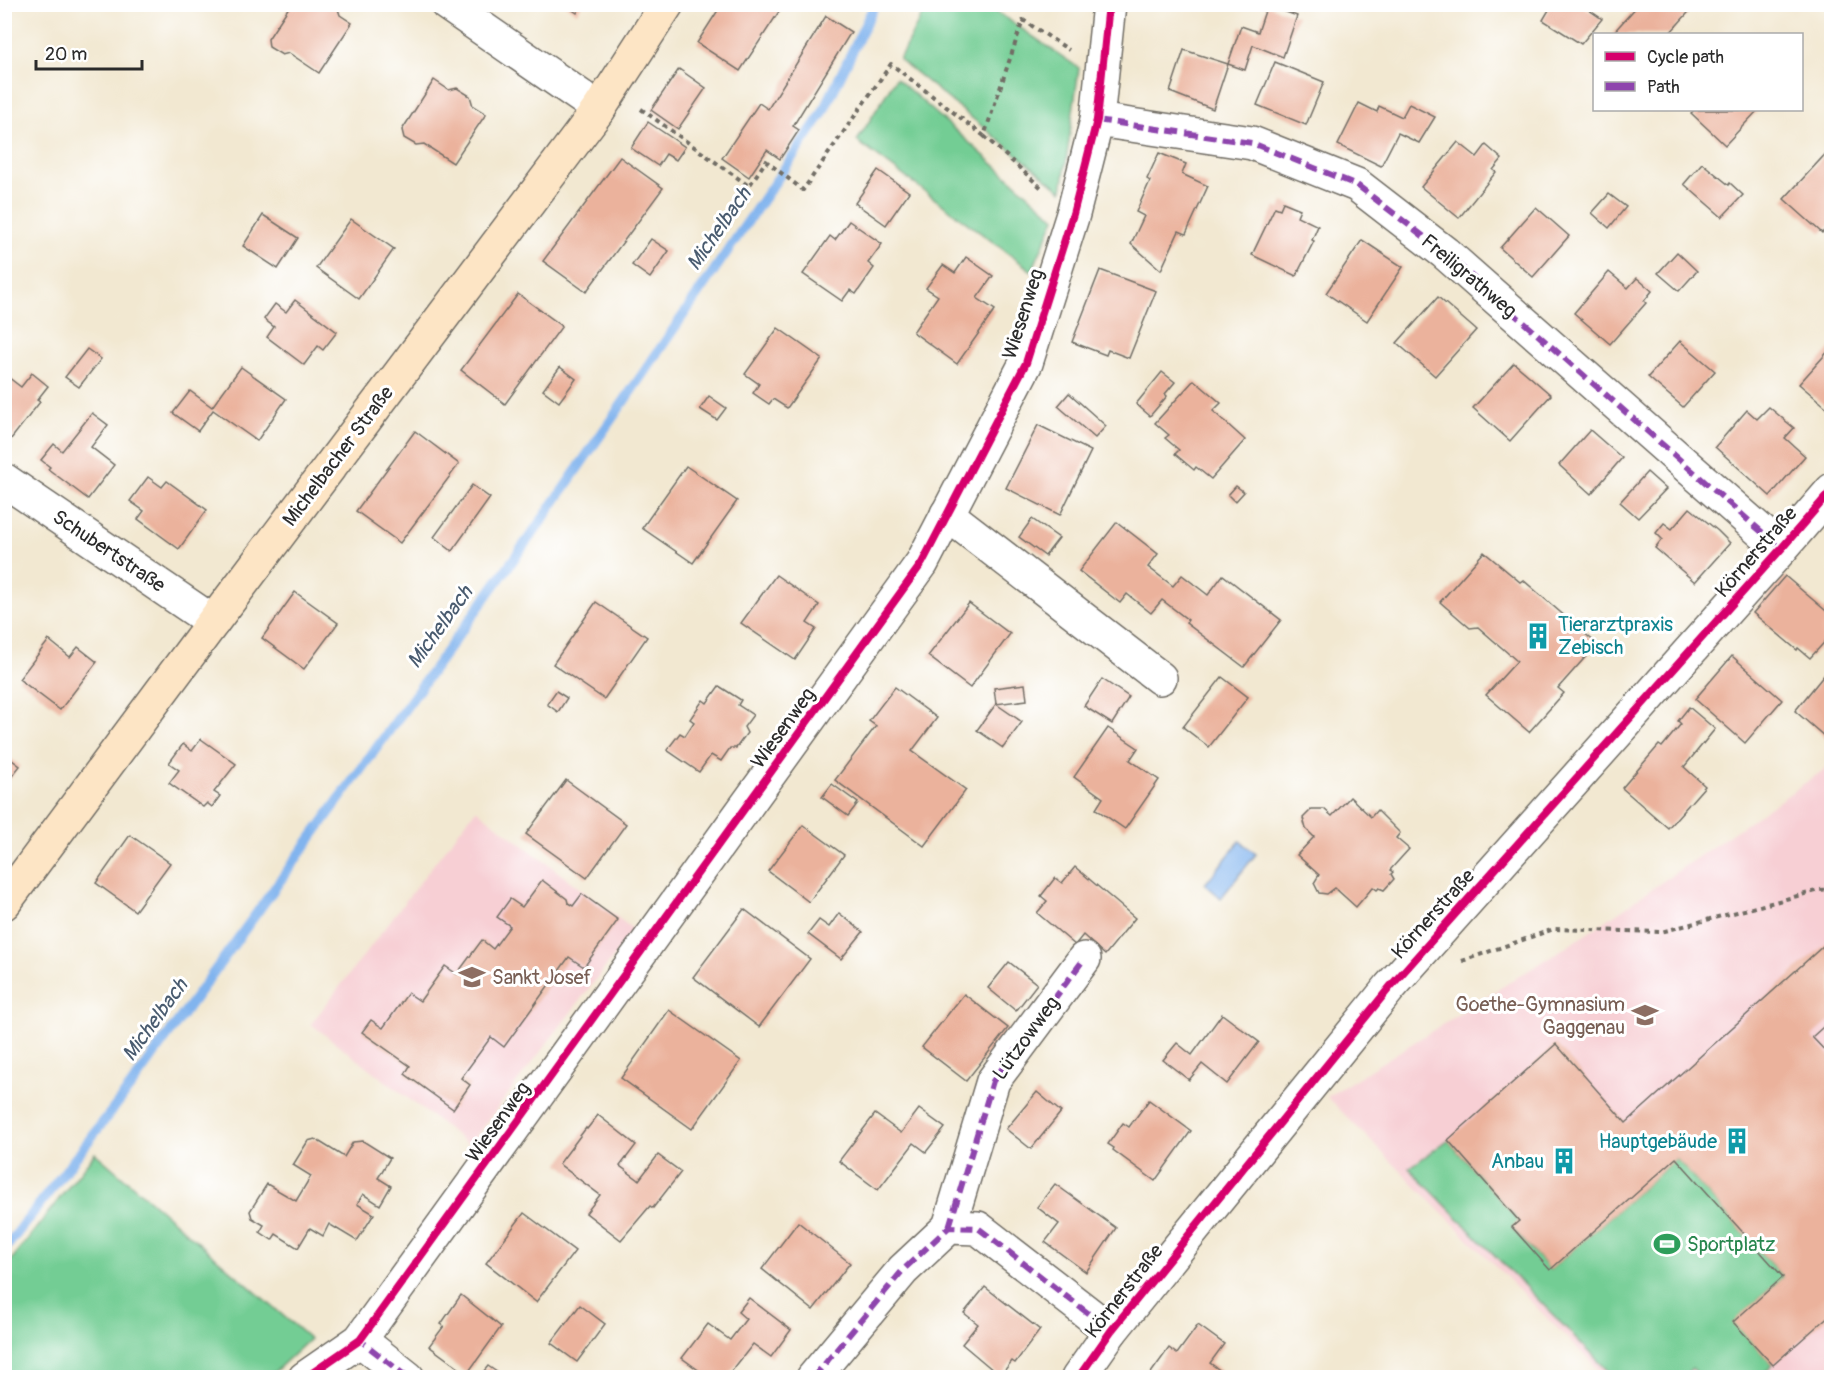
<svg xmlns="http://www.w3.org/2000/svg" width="1836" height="1382" font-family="Pangolin,sans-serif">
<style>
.built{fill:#f7cfd4}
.green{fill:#73cd94;stroke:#4f7c60;stroke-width:1.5}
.water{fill:#81b4ee;stroke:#56708c;stroke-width:1.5}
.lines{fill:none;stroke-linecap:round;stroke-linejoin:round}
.stream{stroke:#81b4ee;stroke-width:10}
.building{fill:#ebb29c}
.street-casing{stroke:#716d65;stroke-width:36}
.secondary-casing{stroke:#716d65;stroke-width:36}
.path{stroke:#716d65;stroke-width:4;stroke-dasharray:4.5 4.5;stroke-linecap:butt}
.street{stroke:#fff;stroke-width:33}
.secondary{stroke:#fde5c5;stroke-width:33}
.quiet{stroke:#8e44ad;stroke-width:6;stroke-dasharray:12 6;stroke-linecap:butt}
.cycleway-casing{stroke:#fff;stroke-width:11}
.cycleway{stroke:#d6006c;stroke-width:8}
.labels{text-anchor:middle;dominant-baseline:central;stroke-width:6;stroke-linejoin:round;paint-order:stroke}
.street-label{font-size:20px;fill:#2b2b2b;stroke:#fff}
.culture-label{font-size:20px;fill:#0d838f;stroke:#fff;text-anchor:end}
.education-label{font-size:20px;fill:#785e54;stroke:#fff;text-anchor:start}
.leisure-label{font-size:20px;fill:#27864d;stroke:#fff;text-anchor:start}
.water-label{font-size:21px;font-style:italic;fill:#495b6f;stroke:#fff}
</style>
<rect width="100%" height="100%" fill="#fff"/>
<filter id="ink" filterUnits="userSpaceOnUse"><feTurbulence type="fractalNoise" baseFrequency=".0167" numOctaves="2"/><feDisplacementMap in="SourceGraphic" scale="12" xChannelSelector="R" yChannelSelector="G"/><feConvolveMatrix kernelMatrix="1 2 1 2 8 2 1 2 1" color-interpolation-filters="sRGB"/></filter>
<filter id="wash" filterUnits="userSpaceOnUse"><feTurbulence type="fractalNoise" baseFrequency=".008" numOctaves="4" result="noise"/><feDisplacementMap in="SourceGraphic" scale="24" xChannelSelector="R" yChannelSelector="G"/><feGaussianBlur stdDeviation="1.35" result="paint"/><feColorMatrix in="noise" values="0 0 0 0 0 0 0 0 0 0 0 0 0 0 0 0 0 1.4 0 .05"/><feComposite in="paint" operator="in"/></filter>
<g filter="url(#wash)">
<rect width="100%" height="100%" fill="#f2e8d1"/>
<!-- built -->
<g class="built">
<polygon points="1831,765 1831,1377 1606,1377 1327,1097 1588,933"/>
<polygon points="476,809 634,930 469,1145 311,1024"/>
</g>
<!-- green -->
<g class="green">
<polygon points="927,5 987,5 1079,68 1062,191 899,59"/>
<polygon points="896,78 1055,218 1032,271 857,141"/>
<polygon points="1448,1140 1519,1221 1512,1228 1550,1270 1676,1158 1783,1277 1734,1322 1773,1365 1760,1377 1701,1377 1692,1368 1683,1377 1614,1377 1409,1168"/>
<polygon points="95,1153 310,1339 269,1377 5,1377 5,1268"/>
</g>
<!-- water -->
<polygon class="water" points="1240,841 1256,854 1221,898 1205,884"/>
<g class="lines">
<!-- stream -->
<polyline class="stream" points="4,1250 131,1086 542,520 822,114 875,4"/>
</g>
<g id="blocks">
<!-- building -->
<g class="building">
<polygon points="291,4 335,4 337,6 340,15 352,23 319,73 289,53 282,55 269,47 268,39"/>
<polygon points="564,4 582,4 577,13"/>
<polygon points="722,4 784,4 740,71 697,43"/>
<polygon points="1540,4 1580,4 1602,19 1581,44 1543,20 1549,10"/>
<polygon points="1639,4 1696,4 1669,34 1612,34"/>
<polygon points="1267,5 1297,16 1283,57 1253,45 1245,70 1228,64 1241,26 1258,32"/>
<polygon points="826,16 851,32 793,126 799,130 780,159 767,150 749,177 722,158 759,103 768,109"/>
<polygon points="1184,50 1228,64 1213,109 1170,92"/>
<polygon points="1275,62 1324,82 1306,125 1257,105"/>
<polygon points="679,69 706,88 678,129 651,110"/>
<polygon points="434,80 449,90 457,88 470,96 473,106 486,114 453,163 424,144 416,145 404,138 402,130"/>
<polygon points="1359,103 1377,112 1379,106 1402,117 1409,104 1435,117 1419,143 1398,133 1381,166 1338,145"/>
<polygon points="1694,110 1758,110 1725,145 1691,113"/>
<polygon points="648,122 685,147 676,160 666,154 658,166 631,148"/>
<polygon points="1458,142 1477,157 1486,145 1502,159 1493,170 1496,172 1459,218 1421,187"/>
<polygon points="1832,147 1832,223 1822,233 1784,199"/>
<polygon points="1159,153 1186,164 1182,174 1208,186 1186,234 1179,231 1161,270 1131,244 1144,216 1136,212 1150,181 1147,179"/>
<polygon points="620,157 663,188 586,292 543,261"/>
<polygon points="1702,163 1729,185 1730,183 1743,195 1722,217 1684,184"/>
<polygon points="878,170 909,192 886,225 855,203"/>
<polygon points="1609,194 1626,207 1609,228 1592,213"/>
<polygon points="1283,202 1300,209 1297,216 1318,226 1312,240 1314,241 1296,276 1252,255 1275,207 1280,209"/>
<polygon points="1536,207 1569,236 1533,277 1500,248"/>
<polygon points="263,215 298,238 278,269 243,246"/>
<polygon points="351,219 394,249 359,299 316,268"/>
<polygon points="849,221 882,244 868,263 874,268 856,294 850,290 842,301 803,274 830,236 835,240"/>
<polygon points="651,239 669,251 650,278 632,265"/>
<polygon points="1362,240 1403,267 1367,321 1326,293"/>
<polygon points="1677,252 1697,271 1679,291 1658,273"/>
<polygon points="966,257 993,276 977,298 995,310 957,364 913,332 938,296 926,288 943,265 955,273"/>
<polygon points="1100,270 1156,291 1129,358 1108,350 1106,355 1072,342"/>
<polygon points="1609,272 1628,288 1637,278 1652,291 1644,301 1646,303 1610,344 1574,313"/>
<polygon points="518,294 562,326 505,404 461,370"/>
<polygon points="1438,297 1476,330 1435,376 1397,343"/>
<polygon points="295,300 337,332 323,350 318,346 304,365 267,337 274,327 264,319 275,304 286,312"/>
<polygon points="778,328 822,359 787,408 773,399 769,404 753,393 759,384 745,374"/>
<polygon points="1680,341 1715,371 1683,407 1648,377"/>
<polygon points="1832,347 1832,412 1799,384"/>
<polygon points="87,349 101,359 79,387 65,377"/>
<polygon points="1514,363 1551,395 1510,441 1473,408"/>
<polygon points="241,367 286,399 257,441 213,410 198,431 173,413 190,391 212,407"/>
<polygon points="560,367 576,379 559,402 543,390"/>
<polygon points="1162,372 1175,382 1165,394 1167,396 1150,416 1136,404"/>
<polygon points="32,373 48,386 37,400 40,402 11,439 4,434 4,374 21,387"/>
<polygon points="1194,380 1221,403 1213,411 1245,440 1211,479 1196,467 1194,470 1175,454 1179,450 1165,438 1169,435 1155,423"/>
<polygon points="1069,393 1106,426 1095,438 1058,406"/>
<polygon points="709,396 726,408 717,420 700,409"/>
<polygon points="1769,407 1794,428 1785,438 1805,456 1770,496 1715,447 1747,410 1757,419"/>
<polygon points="92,413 108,425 91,447 114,465 88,499 48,469 50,467 41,460 54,444 62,451"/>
<polygon points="1038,425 1091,451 1060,515 1006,488"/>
<polygon points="1590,430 1622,458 1591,494 1559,465"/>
<polygon points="415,431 459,464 400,543 356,511"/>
<polygon points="686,466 737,501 693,563 642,528"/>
<polygon points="1647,472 1666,489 1638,518 1620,502"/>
<polygon points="148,477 162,487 167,481 207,510 179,549 138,519 144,511 130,501"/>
<polygon points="472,485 490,498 452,551 434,537"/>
<polygon points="1236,486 1244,492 1235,502 1228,495"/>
<polygon points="1690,508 1718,531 1730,543 1695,582 1655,548 1662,539 1656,533 1664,523 1672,529"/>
<polygon points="1032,519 1059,538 1045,556 1019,537"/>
<polygon points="1117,522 1158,554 1148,567 1173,586 1182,575 1208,595 1223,575 1281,620 1244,667 1186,623 1188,620 1162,600 1151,613 1127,594 1120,603 1079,571"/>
<polygon points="1484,552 1520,582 1523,580 1597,644 1558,688 1564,693 1529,732 1486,695 1517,661 1478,627 1470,628 1440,602"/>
<polygon points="776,575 819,605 807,623 816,629 795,660 741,623"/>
<polygon points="1785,576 1832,616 1832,634 1810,658 1798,648 1797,650 1753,613"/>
<polygon points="295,592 338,623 304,669 262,638"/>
<polygon points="596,602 647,637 604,699 553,664"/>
<polygon points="969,603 1010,634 970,688 928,656"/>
<polygon points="49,640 70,657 78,647 97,662 60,710 19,679"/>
<polygon points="1732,656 1782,700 1745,743 1695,699"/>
<polygon points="1829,669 1832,671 1832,743 1795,711"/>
<polygon points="1222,677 1248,697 1209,747 1183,727"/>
<polygon points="1102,679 1129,697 1112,724 1084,706"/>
<polygon points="1025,684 1027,700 996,704 994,688"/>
<polygon points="719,686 741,700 738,705 753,715 744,727 747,733 736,748 730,748 721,761 711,755 699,772 667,750 680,733 685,736 694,722 690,719 703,700 707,703"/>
<polygon points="895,687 937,718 912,751 966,790 924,846 835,780 876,726 869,721"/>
<polygon points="556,691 567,698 558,712 547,704"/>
<polygon points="996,704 1022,722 1003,748 977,730"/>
<polygon points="1689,707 1715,729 1684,767 1705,786 1668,828 1622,788 1659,745 1662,747 1681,724 1678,721"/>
<polygon points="1108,728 1138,748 1130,760 1159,780 1125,829 1096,809 1103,798 1074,777"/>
<polygon points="201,739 236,764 214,792 220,796 212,807 207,803 203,807 169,783 179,770 169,763 183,744 192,751"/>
<polygon points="4,754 20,766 4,786"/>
<polygon points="566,780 626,824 587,878 526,834"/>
<polygon points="832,784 858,803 848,816 822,797"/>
<polygon points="1350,797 1371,817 1377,810 1400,833 1396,838 1409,849 1390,870 1393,872 1391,874 1394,879 1384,890 1379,888 1377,890 1373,887 1356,907 1335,888 1327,894 1319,893 1314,883 1319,875 1297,855 1314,837 1306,829 1303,818 1312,809 1324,809 1332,816"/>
<polygon points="803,825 844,855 809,902 768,871"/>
<polygon points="130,835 170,863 135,911 96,883"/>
<polygon points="1075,867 1135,918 1105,955 1083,935 1075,945 1037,913 1047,901 1041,896 1055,878 1062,883"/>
<polygon points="542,880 567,899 568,903 573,906 582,894 618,920 584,967 569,957 504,1047 491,1037 461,1078 470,1085 453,1109 405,1074 410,1066 362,1032 371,1020 383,1028 408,993 420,1001 445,966 457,974 482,940 493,949 510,926 497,917 510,899 522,907"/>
<polygon points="744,909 810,959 759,1027 693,977"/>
<polygon points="839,913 863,932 841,959 808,934 819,920 829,927"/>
<polygon points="1832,938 1832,1019 1812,1037 1832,1058 1832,1313 1773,1365 1733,1322 1783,1277 1676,1158 1550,1270 1512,1227 1519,1221 1448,1140 1556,1044 1626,1123"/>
<polygon points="1009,962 1037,984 1016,1011 988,988"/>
<polygon points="964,994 1008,1028 966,1081 922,1047"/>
<polygon points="669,1010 741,1061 692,1129 621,1078"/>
<polygon points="1222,1014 1259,1042 1227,1084 1202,1064 1189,1080 1163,1060 1177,1043 1192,1055"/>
<polygon points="1037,1092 1061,1112 1031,1149 1006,1129"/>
<polygon points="1149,1100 1191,1131 1155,1181 1113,1150 1114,1148 1108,1144 1123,1123 1129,1127"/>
<polygon points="919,1109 945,1128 926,1152 914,1143 878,1190 839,1161 875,1114 901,1133"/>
<polygon points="598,1115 636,1145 620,1166 639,1180 658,1155 681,1172 653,1208 650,1206 621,1240 586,1213 600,1195 559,1164 586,1128 587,1129"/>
<polygon points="315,1139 344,1157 353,1142 363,1141 390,1158 378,1178 391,1186 380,1205 363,1194 357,1204 374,1214 357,1241 329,1224 323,1236 310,1228 298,1248 276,1234 272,1240 260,1232 264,1225 252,1218 250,1211 267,1184 296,1201 311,1176 293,1165 308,1141"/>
<polygon points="1055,1184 1116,1228 1086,1272 1045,1242 1059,1224 1037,1207"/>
<polygon points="524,1213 575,1251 536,1302 486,1263"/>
<polygon points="798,1222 850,1263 813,1310 762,1269"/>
<polygon points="985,1287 1040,1330 1015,1363 1012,1361 1000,1376 962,1344 978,1324 964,1313"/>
<polygon points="461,1295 501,1327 467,1374 429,1346 444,1326 441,1324"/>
<polygon points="749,1298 791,1330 771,1357 753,1344 727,1377 708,1377 682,1358 708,1324 730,1340 746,1319 738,1312"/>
<polygon points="580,1305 605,1324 577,1362 551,1343"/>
<polygon points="1198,1325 1224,1344 1210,1363 1229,1377 1148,1377 1169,1348 1177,1354"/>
<polygon points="488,1366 504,1377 479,1377"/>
</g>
</g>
</g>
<g filter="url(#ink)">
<use href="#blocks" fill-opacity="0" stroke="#716d65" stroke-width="1.5"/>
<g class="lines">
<!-- street casing -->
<g class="street-casing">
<g id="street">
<polyline points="447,4 599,109"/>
<polyline points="1097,120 1252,143 1357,185 1445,253 1781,549"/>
<polyline points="4,480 213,622"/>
<polyline points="947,514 1160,678"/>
<polyline points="949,1227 993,1081 1084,959"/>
<polyline points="360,1340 408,1378"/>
<polyline points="305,1378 360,1340 922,563 1026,363 1073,214 1097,120 1109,4"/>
<polyline points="813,1378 903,1270 949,1227 978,1228 1111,1331"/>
<polyline points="1078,1378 1111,1331 1390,987 1781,549 1832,490"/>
</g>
</g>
<!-- secondary casing -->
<g class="secondary-casing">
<polyline id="secondary" points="4,903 213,622 599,109 667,4"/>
</g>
<!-- path -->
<g class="path">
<polyline points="641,109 749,186 766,161 803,190 891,64 984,136 1023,20 1069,50"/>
<polyline points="984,136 1044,190"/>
<polyline points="1462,961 1554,929 1661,932 1820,890 1832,889"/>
</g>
<!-- street -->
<use href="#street" class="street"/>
<!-- secondary -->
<use href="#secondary" class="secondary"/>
<!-- quiet -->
<g class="quiet">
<polyline points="1097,120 1252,143 1357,185 1445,253 1781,549"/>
<polyline points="949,1227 993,1081 1084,959"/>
<polyline points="363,1336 360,1340 408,1378"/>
<polyline points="813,1378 903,1270 949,1227 978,1228 1111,1331"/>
</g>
<!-- cycleway casing -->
<g class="cycleway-casing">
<g id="cycleway">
<polyline points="305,1378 360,1340 922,563 1026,363 1073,214 1097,120 1109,4"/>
<polyline points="1078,1378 1111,1331 1390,987 1781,549 1832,490"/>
</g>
</g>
<!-- cycleway -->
<use href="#cycleway" class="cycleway"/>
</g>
</g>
<!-- icons -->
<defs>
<g id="building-bare" transform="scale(2.07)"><path d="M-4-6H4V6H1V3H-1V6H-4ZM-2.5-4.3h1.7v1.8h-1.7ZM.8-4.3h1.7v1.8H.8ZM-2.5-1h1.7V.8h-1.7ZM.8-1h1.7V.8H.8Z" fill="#0f9aa8" stroke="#fff" stroke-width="2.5" paint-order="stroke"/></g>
<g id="school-bare" transform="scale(2.07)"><path d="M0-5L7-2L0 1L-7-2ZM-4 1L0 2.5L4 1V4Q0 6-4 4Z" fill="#8d6e63" stroke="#fff" stroke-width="2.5" paint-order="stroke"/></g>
<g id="stadium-bare" transform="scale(2.07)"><path d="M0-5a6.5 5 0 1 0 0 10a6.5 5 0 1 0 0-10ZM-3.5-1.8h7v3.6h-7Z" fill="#2e9e5b" stroke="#fff" stroke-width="2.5" paint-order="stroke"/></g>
</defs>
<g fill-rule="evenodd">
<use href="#building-bare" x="1538" y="636"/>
<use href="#school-bare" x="472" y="977"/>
<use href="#school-bare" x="1645" y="1015"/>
<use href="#building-bare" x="1737" y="1141"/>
<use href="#building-bare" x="1564" y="1161"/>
<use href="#stadium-bare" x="1667" y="1244"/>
</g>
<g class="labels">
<!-- street labels -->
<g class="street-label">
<text transform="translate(1469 276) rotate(40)">Freiligrathweg</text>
<text transform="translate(1023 314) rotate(-72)">Wiesenweg</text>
<text transform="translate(338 456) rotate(-53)">Michelbacher Straße</text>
<text transform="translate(109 551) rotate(34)">Schubertstraße</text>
<text transform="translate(1756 552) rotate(-49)">Körnerstraße</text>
<text transform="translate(783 728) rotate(-54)">Wiesenweg</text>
<text transform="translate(1433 914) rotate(-48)">Körnerstraße</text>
<text transform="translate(1026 1038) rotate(-54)">Lützowweg</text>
<text transform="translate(498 1122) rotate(-54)">Wiesenweg</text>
<text transform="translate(1124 1291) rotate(-52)">Körnerstraße</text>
</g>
<!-- culture labels -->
<g class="culture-label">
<text x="1558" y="624" text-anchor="start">Tierarztpraxis<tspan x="1558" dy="23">Zebisch</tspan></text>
<text x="1717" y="1141">Hauptgebäude</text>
<text x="1544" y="1161">Anbau</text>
</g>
<!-- education labels -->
<g class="education-label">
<text x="492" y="977">Sankt Josef</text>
<text x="1625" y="1004" text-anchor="end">Goethe-Gymnasium<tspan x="1625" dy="23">Gaggenau</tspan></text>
</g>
<!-- leisure labels -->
<g class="leisure-label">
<text x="1687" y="1244">Sportplatz</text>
</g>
<!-- water labels -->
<g class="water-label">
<text transform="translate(719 229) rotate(-55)">Michelbach</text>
<text transform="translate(440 627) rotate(-54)">Michelbach</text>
<text transform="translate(155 1020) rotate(-54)">Michelbach</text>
</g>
</g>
<!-- margin -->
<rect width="1836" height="1382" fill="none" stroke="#fff" stroke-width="24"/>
<!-- legend -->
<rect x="1593" y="33" width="210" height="78" fill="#ffffff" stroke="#aaaaaa" stroke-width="1.5"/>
<rect x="1605" y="52" width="30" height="9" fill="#d6006c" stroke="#aaaaaa" stroke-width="1.5"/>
<text x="1647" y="63" font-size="18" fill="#2b2b2b">Cycle path</text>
<rect x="1605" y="82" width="30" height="9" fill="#8e44ad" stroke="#aaaaaa" stroke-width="1.5"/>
<text x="1647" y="93" font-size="18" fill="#2b2b2b">Path</text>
<!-- scale -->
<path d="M36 60v9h106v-9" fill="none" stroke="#2b2b2b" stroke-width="3"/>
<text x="45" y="60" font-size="18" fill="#2b2b2b" stroke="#ffffff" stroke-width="4.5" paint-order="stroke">20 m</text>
</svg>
